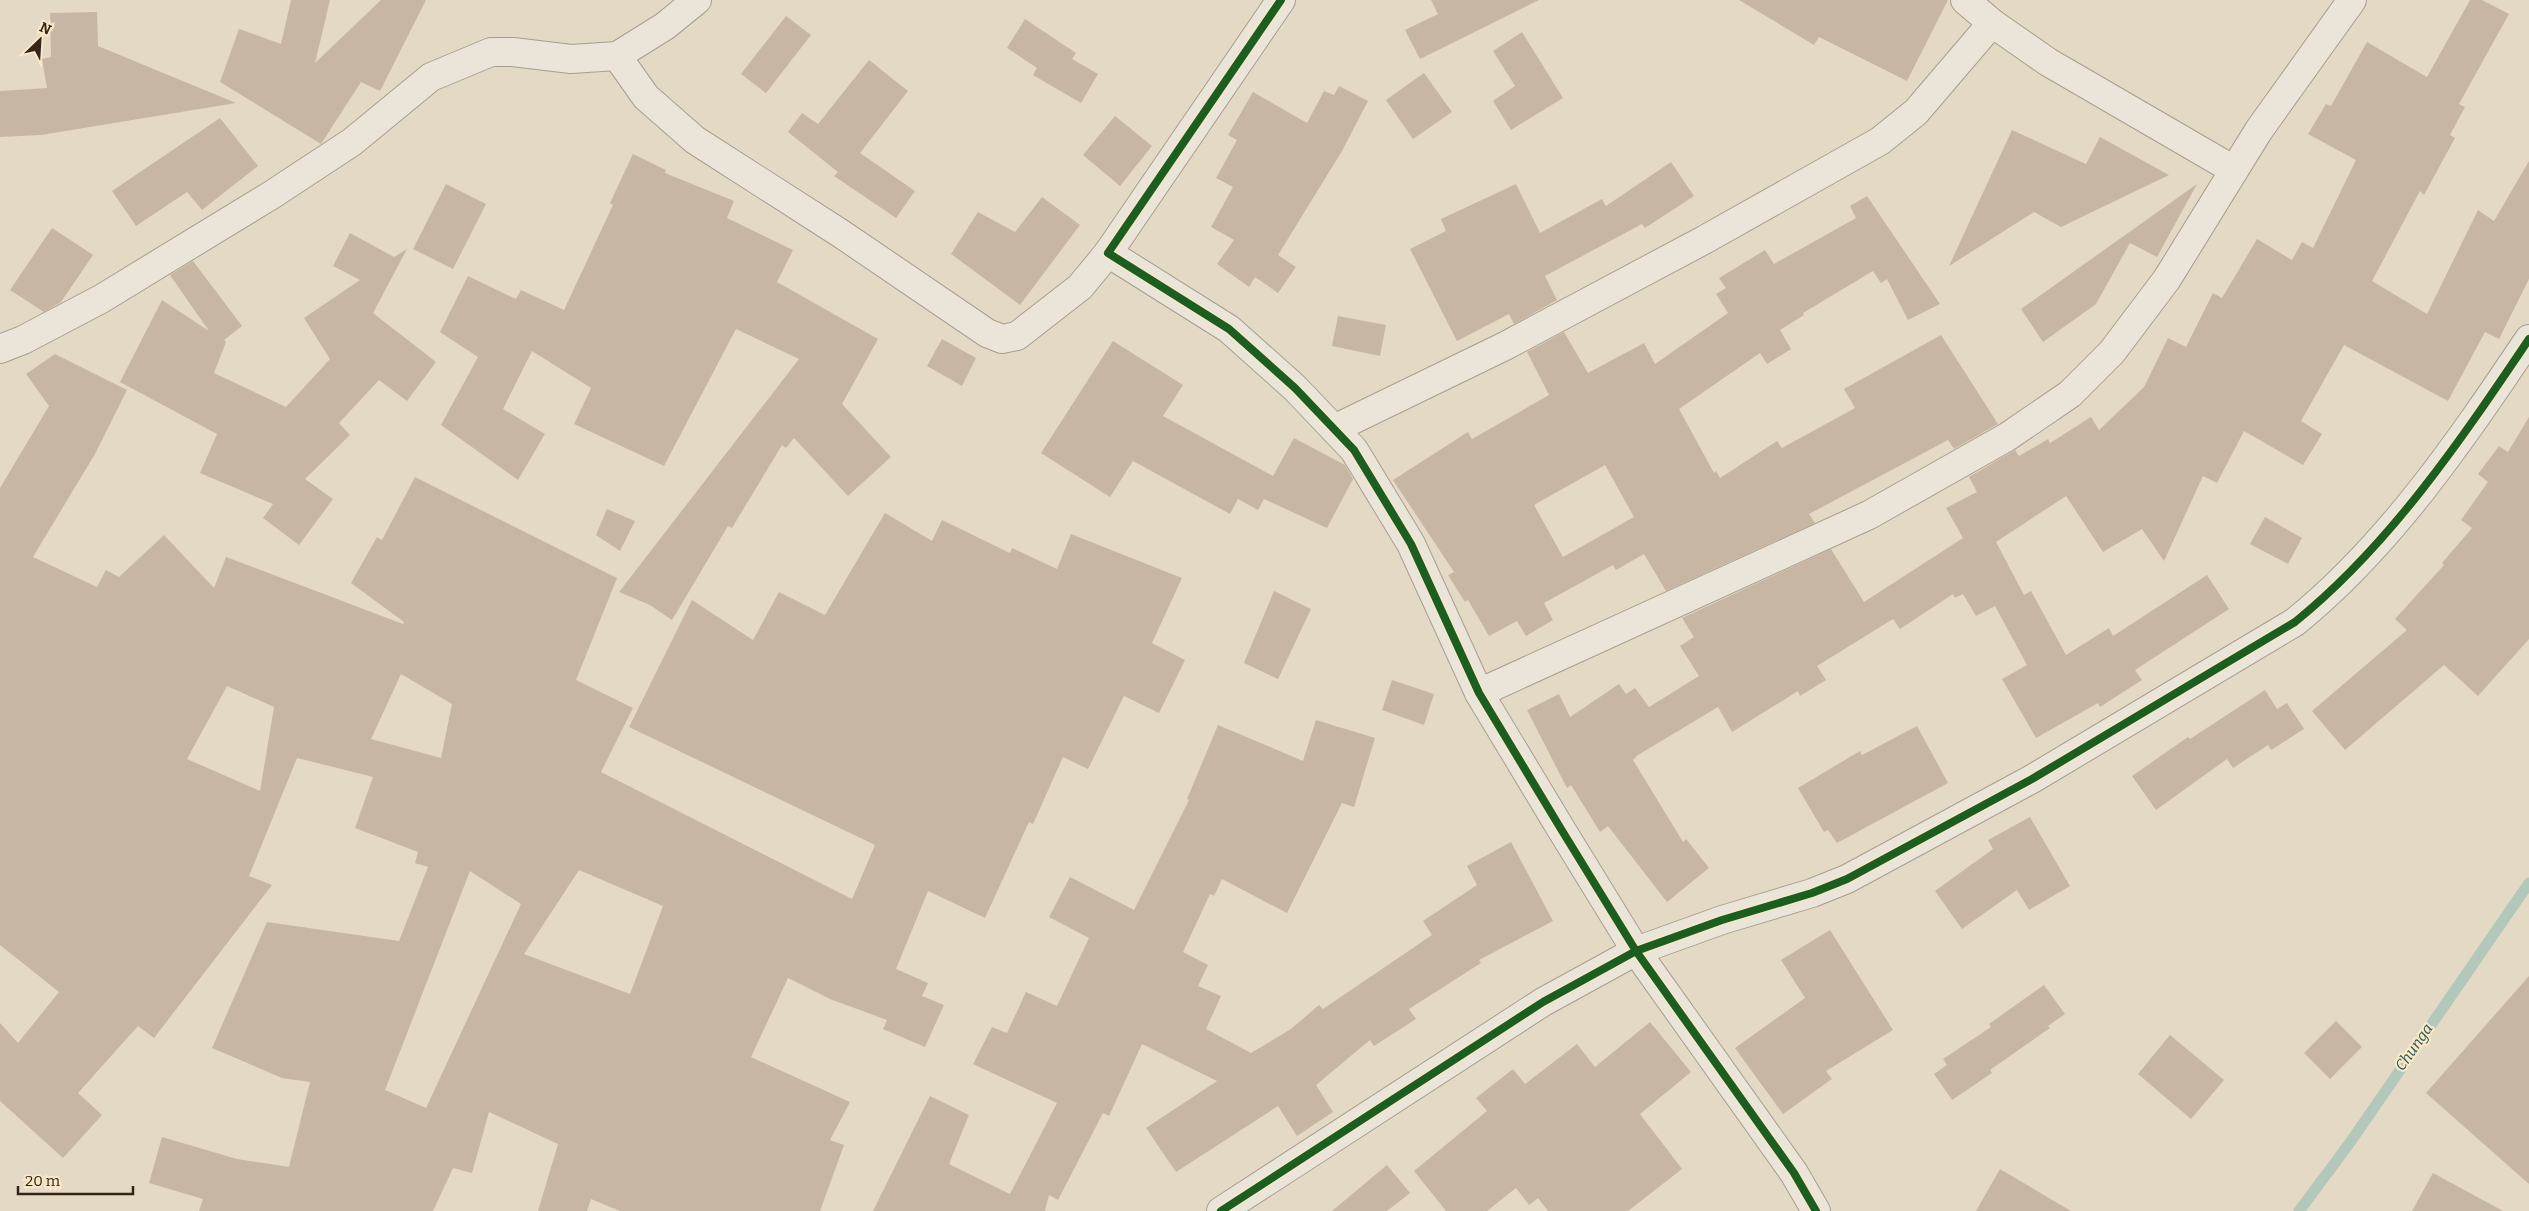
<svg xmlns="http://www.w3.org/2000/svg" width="2529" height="1211" font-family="Bitter,serif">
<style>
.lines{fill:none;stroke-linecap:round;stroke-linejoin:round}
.stream{stroke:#b2c8ba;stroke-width:11}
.building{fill:#c8b6a5;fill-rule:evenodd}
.minor-casing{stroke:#a89e8f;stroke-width:30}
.minor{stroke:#ebe4d8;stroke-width:28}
.cycleway-casing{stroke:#f8e8c8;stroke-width:11}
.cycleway{stroke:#1b5e20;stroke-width:8}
.labels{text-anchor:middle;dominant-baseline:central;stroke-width:4.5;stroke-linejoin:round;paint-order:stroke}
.water-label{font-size:15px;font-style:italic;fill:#265752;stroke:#f8e8c8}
</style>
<rect width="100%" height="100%" fill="#e4d9c4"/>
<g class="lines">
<!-- stream -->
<polyline class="stream" points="2299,1211 2349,1144 2529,883"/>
</g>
<!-- building -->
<g class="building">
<polygon points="291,0 330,0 315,63 381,0 426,0 380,91 361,82 321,144 220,82 239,29 281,44"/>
<polygon points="1431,0 1539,0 1420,59 1405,30 1438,14"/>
<polygon points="1739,0 1948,0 1907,81 1819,37 1814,45"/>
<polygon points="2470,0 2482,0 2509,14 2459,104 2465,107 2450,135 2455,138 2424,195 2420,191 2372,281 2427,314 2478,210 2494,221 2529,161 2529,279 2499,339 2485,332 2448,401 2344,345 2301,421 2322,434 2303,465 2244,431 2217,483 2203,476 2164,561 2142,529 2103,552 2066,496 1996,542 2024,595 2031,591 2066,655 2109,628 2113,636 2207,575 2229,609 2135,670 2142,680 2100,707 2098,703 2036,738 2002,679 2027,665 1995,606 1976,616 1963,594 1955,598 1953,594 1900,629 1893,619 1817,666 1826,680 1800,696 1798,691 1732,732 1718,707 1638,755 1633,760 1683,842 1686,839 1709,868 1667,902 1608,826 1600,832 1571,785 1567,788 1527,710 1559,694 1570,717 1619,684 1626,694 1635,688 1649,707 1699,676 1680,646 1694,637 1682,618 1831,549 1864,602 1963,538 1946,508 1977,492 1969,477 2015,450 2019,456 2048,439 2050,443 2091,417 2099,430 2144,387 2168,338 2186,347 2213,293 2222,298 2257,239 2292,260 2302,242 2313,248 2356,160 2308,134 2326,104 2331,106 2367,42 2427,77"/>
<polygon points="97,12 98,46 236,103 41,135 0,137 0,91 47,88 42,59 51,57 50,13"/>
<polygon points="786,16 811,35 766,93 741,74"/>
<polygon points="1025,19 1076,53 1072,59 1098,74 1081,103 1033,75 1037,68 1007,48"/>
<polygon points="1522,32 1563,98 1511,130 1493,101 1515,86 1493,51"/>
<polygon points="869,60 908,91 860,153 915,191 896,218 834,176 838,172 788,132 802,113 818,124"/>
<polygon points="1424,73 1452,112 1413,139 1386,100"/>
<polygon points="1339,86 1368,101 1342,151 1278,255 1296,267 1278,293 1255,277 1249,287 1217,264 1234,240 1211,227 1233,187 1216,178 1237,140 1228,135 1253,92 1307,123 1324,91 1334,95"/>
<polygon points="1115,116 1152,146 1120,186 1083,155"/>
<polygon points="220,118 258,166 202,210 187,192 136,226 112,191"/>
<polygon points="2012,130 2086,164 2100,137 2169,175 2061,227 2034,212 1949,266"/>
<polygon points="633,154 666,170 665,173 734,201 727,218 793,250 777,282 878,339 842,404 891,457 848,496 794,438 786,448 782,445 732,528 728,526 672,620 650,605 619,592 799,359 736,329 664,466 574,424 591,388 532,351 503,409 545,434 518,480 441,425 478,357 440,332 468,276 516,299 521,290 564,310 613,205 610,203"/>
<polygon points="1671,162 1694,196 1645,228 1642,224 1545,276 1557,300 1514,324 1509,314 1457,341 1410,249 1446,231 1441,219 1516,184 1540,233 1602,199 1606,206"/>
<polygon points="446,184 486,204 453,269 413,249"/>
<polygon points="2197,184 2157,257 2130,243 2096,304 2043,342 2021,309"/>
<path d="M1867,196L1940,304L1908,320L1887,279L1881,283L1873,271L1803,313L1804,315L1780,330L1791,349L1767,364L1760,353L1679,409L1714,473L1716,471L1720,478L1777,441L1782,448L1855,408L1844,389L1941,335L1998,424L1954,449L1948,440L1809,514L1815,523L1666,591L1644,554L1616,570L1613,565L1544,603L1553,620L1526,636L1517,621L1489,636L1468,600L1465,602L1448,575L1454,572L1393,480L1468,432L1472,439L1549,395L1527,352L1564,332L1588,373L1644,343L1655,364L1728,313L1716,294L1726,288L1719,278L1765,250L1774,264L1856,218L1850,206ZM1605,465L1634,517L1563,557L1534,505Z"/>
<polygon points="1042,197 1080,225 1020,305 951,254 978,212 1015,232"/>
<polygon points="52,228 93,255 61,302 44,312 10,290"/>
<polygon points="350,233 394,257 407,249 373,313 436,362 407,401 379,380 339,423 350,435 305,479 333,499 299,545 263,518 273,504 200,473 217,434 120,382 162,300 209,331 170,275 193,261 242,326 224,340 226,342 214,373 286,407 330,359 304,318 360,280 333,266"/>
<polygon points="1338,316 1386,325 1380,356 1332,346"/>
<polygon points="942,339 976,358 962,386 927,366"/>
<polygon points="1113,341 1183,385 1163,416 1273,476 1294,438 1345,465 1353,479 1327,528 1264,499 1258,510 1238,499 1230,514 1133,461 1110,497 1041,453"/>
<path d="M55,354L127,390L95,454L33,557L97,587L106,570L119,577L164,535L214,588L226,557L403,624L404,622L351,583L377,537L382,540L415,477L617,578L576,680L633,708L601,772L852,899L875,845L629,727L692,600L753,640L779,592L825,615L885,513L932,541L942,520L1010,553L1012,548L1057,569L1071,534L1182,578L1152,643L1185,660L1159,713L1124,696L1088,769L1063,757L1033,824L1029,822L985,918L928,891L896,969L928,983L922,996L944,1005L925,1047L883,1029L887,1020L830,999L788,978L751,1057L850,1102L830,1140L844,1145L820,1211H620L591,1199L587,1211H538L558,1144L489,1112L472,1173L453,1168L433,1211H199L203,1199L149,1183L162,1137L237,1159L289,1167L310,1082L282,1078L212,1048L267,922L399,941L428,867L415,863L418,852L355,828L373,777L297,758L249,876L272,885L154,1038L138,1026L78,1093L102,1115L63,1158L0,1101V1023L18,1043L59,992L0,945V488L49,406L26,374ZM401,674L452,704L441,758L371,739ZM227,686L274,707L260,791L187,759ZM579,870L663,906L630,994L524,954ZM470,871L521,904L426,1108L385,1090Z"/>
<polygon points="2529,417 2529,639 2478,696 2444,665 2345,750 2312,711 2407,630 2395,619 2444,565 2442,563 2472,528 2461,520 2488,482 2478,474 2499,446 2508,452"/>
<polygon points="607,509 635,521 620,551 596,535"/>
<polygon points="2265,517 2302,538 2288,564 2250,544"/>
<polygon points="1274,591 1311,609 1278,679 1244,663"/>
<polygon points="1392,680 1434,694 1424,725 1382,710"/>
<polygon points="2265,690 2277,709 2287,703 2304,729 2271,750 2268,745 2233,768 2227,759 2156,810 2132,776 2188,737 2190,739"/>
<polygon points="1316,720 1375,738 1354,807 1342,803 1287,913 1222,879 1214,896 1210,894 1183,952 1208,965 1198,986 1221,996 1206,1029 1251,1053 1291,1029 1319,1005 1323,1009 1432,935 1423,921 1477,885 1467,866 1511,842 1553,921 1479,960 1481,963 1409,1009 1416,1019 1374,1046 1370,1040 1316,1085 1333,1112 1297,1136 1278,1106 1176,1172 1146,1128 1217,1081 1142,1044 1109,1116 1103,1113 1058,1200 1049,1195 1045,1211 873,1211 930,1096 969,1115 949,1164 1010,1194 1057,1103 973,1064 992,1027 1007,1033 1026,992 1057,1006 1089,938 1049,917 1070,877 1134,910 1189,800 1187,799 1218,725 1303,761"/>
<polygon points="1917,726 1948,783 1837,843 1828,830 1824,832 1798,788 1860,751 1862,755"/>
<polygon points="2030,817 2070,886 2029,910 2017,890 1962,929 1935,891 1993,849 1988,840"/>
<polygon points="1830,930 1893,1030 1826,1071 1832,1079 1783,1114 1735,1048 1805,998 1781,960"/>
<polygon points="2529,976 2529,1184 2426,1093"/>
<polygon points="2044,985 2065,1014 2048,1026 2050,1028 1990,1070 1992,1073 1952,1100 1934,1074 1947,1065 1943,1059 1991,1027 1989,1024"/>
<polygon points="2336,1021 2362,1047 2330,1079 2304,1053"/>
<polygon points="1650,1022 1691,1072 1640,1114 1682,1169 1628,1211 1548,1211 1538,1198 1529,1205 1516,1188 1487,1211 1446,1211 1414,1171 1487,1111 1476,1098 1513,1069 1525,1084 1577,1044 1595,1067"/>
<polygon points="2170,1035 2224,1080 2191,1119 2138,1074"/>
<polygon points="1387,1165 1410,1193 1387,1211 1332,1211"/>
<polygon points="2000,1169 2071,1211 1976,1211"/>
<polygon points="2433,1173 2503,1211 2412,1211"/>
</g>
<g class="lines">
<!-- minor casing -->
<g class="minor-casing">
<g id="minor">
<polyline points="1281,0 1108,253 1229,329 1295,388 1354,450 1411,544 1479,693 1561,829 1636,951 1794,1173 1816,1211"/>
<polyline points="1965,0 1992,23 2048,62 2234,170"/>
<polyline points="617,56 646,97 695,140 840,233 987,333 1002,339 1017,336 1080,287 1108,253"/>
<polyline points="0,349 23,340 101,299 273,194 352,142 431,77 491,52 513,52 571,59 617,56 665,26 697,0"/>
<polyline points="1334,429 1505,346 1704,240 1880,141 1916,112 1992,23"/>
<polyline points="1479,693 1869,515 2007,437 2070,394 2112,352 2167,279 2259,130 2352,0"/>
<path d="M1221,1211L1543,1002L1636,951L1722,920L1812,893L1847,879L2032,779L2295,622C2390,545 2461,440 2529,339"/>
</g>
</g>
<!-- minor -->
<use href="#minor" class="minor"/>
<!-- cycleway casing -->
<g class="cycleway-casing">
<g id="cycleway">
<polyline points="1281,0 1108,253 1229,329 1295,388 1354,450 1411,544 1479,693 1561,829 1636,951 1794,1173 1816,1211"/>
<path d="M1221,1211L1543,1002L1636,951L1722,920L1812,893L1847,879L2032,779L2295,622C2390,545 2461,440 2529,339"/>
</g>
</g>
<!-- cycleway -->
<use href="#cycleway" class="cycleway"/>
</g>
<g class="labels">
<!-- water labels -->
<g class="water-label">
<text transform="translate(2414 1047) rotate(-55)">Chunga</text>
</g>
</g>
<!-- north arrow -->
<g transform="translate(40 40) rotate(25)" stroke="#f8e8c8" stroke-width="4" paint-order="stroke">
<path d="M0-4L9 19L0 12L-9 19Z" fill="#352518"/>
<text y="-8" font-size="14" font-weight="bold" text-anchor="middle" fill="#352518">N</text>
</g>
<!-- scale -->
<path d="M18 1186v8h115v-8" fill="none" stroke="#352518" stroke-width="2.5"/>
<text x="25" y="1186" font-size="15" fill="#352518" stroke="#f8e8c8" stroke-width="4" paint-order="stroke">20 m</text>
</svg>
